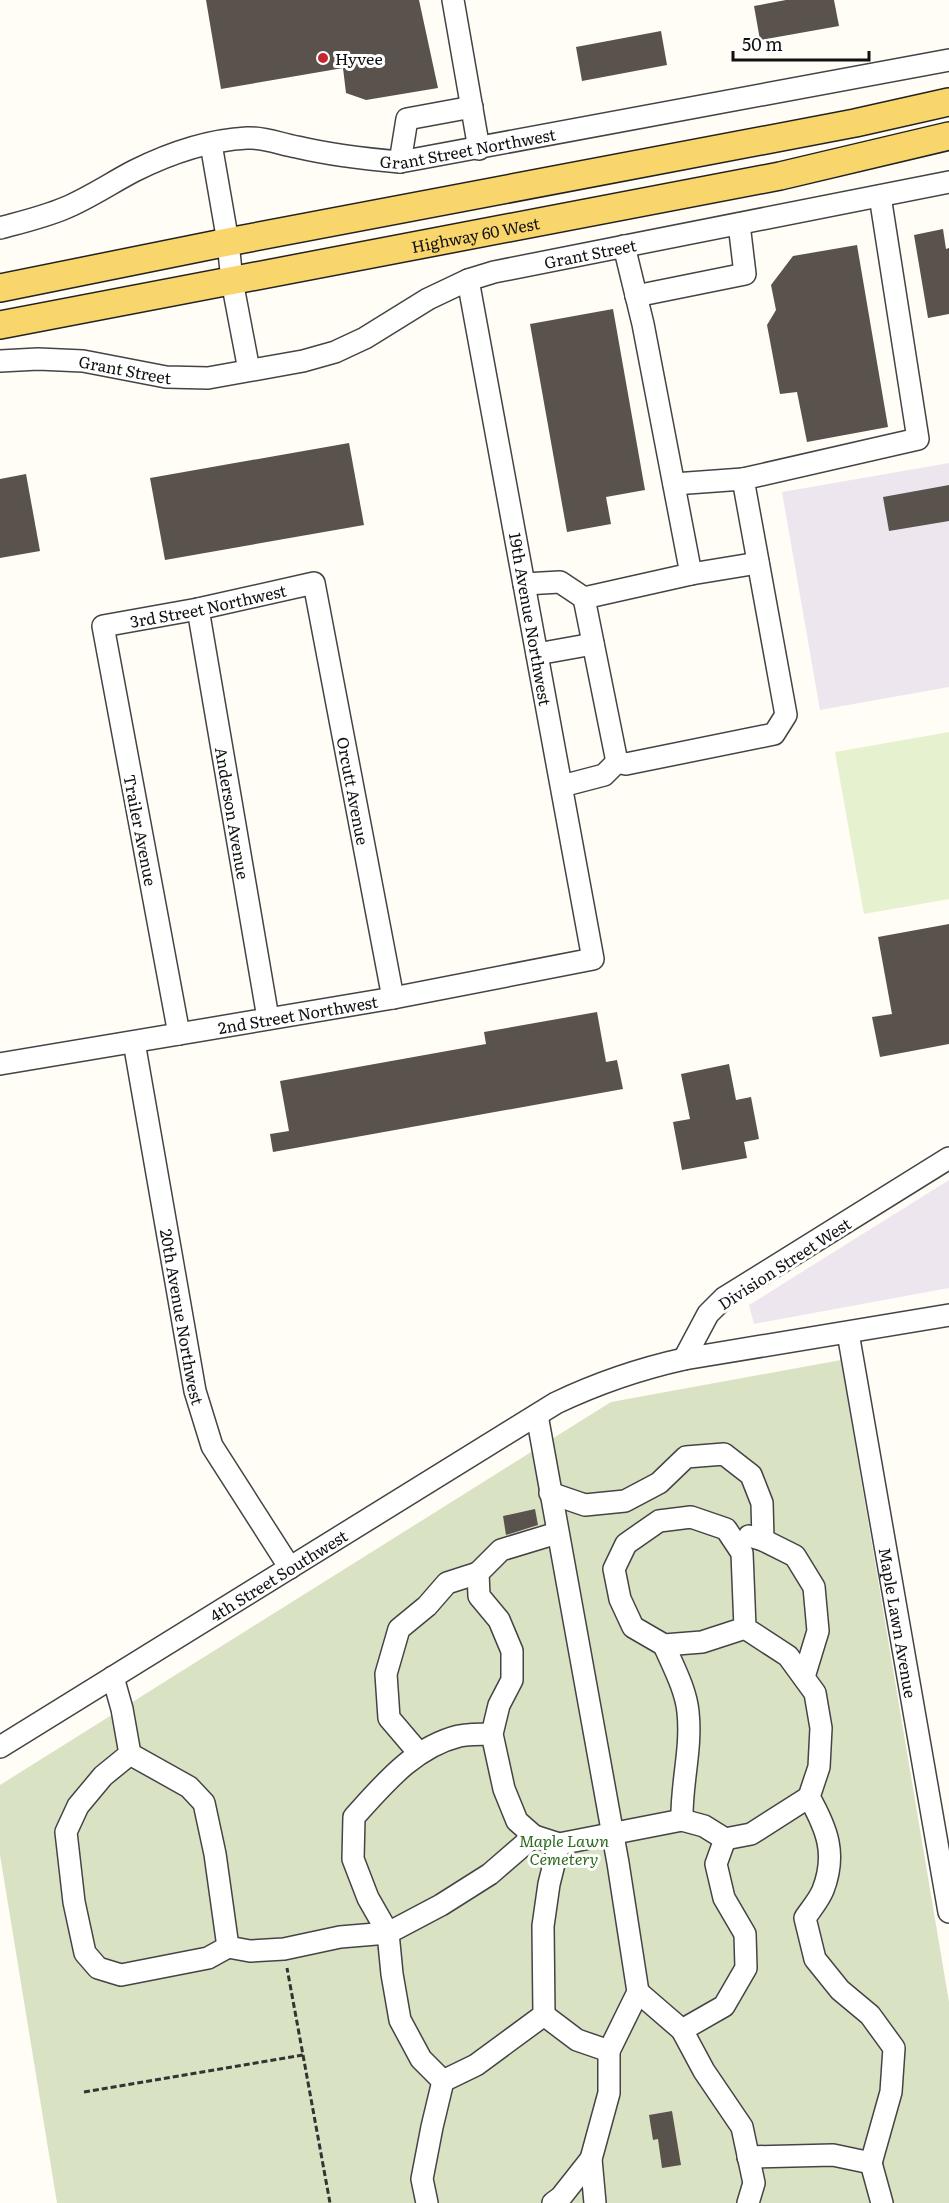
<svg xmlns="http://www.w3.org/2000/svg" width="949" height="2203" font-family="Literata,serif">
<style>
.industrial{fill:#eee6ef}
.cemetery{fill:#d9e3c4}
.pitch{fill:#e6f2cf}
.building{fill:#5a524d}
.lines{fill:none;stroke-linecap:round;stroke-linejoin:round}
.minor-casing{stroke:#444;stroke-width:24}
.major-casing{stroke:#222;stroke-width:30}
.path{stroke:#333;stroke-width:3;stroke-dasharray:6 3;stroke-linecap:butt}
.minor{stroke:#fff;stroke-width:21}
.major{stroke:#f9d66b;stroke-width:27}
.poi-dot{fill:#c4262e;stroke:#fff;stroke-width:2}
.labels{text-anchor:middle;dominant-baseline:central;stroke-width:6;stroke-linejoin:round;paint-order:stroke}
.poi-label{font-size:16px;fill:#111;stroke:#fff;text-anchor:start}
.street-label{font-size:16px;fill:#111;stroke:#fff}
.park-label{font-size:16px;font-style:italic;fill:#2f6b1f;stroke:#fff}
</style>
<rect width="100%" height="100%" fill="#fffdf5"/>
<!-- industrial -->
<g class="industrial">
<polygon points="949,463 949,687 820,710 782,492"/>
<polygon points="949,1180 949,1288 754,1324 749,1305"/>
</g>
<!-- cemetery -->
<polygon class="cemetery" points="841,1360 949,2002 949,2203 57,2203 0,1855 0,1785 611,1402"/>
<!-- pitch -->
<polygon class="pitch" points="949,732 949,899 864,914 835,752"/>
<!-- building -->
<g class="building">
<polygon points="206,0 419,0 438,88 366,100 346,93 343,68 221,89"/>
<polygon points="786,0 834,0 839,26 760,40 754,6"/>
<polygon points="661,31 667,65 582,81 576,47"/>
<polygon points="943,229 946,249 949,248 949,314 928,318 914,235"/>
<polygon points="857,245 888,427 807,442 797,392 780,394 767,325 776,310 771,285 793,256"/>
<polygon points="613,309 645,490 606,497 611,524 567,532 530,324"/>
<polygon points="349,443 364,525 165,560 150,478"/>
<polygon points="26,474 40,551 0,558 0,479"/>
<polygon points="949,485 949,521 889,531 883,497"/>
<polygon points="949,924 949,1044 880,1057 872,1017 892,1014 878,937"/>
<polygon points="597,1012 606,1062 617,1060 623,1089 273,1152 270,1134 289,1131 280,1081 486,1044 484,1032"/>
<polygon points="729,1064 736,1100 751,1097 759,1139 744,1142 747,1158 682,1170 673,1122 690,1119 681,1074"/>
<polygon points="535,1509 538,1525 506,1535 503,1516"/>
<polygon points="672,2111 681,2165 662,2168 658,2139 653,2140 649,2115"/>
</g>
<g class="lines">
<!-- minor casing -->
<g class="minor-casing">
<g id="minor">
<polyline points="453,0 479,149"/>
<polyline points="211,144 228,242 232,281 249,370"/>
<polyline points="400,162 407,119 472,107"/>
<path id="s1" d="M0,228C22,222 44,217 65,208C89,198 111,183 134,171C168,154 209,140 247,138C264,137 280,144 297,147C331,155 365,159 400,162L949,60"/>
<polyline points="624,246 643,324 691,574 584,598 617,762 626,764 774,734 786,715 743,479 918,439 880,196"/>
<polyline points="636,296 745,274 739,224"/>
<path id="s2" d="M0,361L38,359L83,361L166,377L208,378L303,361L335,352L365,338L428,299L468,280L494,272L949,182"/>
<polyline points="674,484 743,479"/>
<polyline points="691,574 758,563"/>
<polyline points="524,584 560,582 584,598"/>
<path id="s3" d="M198,609L268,1018"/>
<polyline points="537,654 593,644"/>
<polyline points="562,786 604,775 617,762"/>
<path id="s4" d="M179,1034L103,626L198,609L314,583L393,998"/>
<path id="s5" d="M134,1042L195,1391L212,1446L290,1568"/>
<path id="s6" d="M0,1064L393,998L593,959L468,280"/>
<polyline points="949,1158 724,1298 708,1314 684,1359 949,1315"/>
<path id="s7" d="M848,1333L949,1912"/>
<polyline points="537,1415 618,1863 638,1992 609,2051 609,2093 591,2159 595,2203"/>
<polyline points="550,1493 585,1505 625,1501 659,1483 686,1457 724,1454 751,1475 762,1503 763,1540"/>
<polyline points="749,1536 763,1540 795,1556 814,1587 818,1631 804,1677"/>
<path d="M745,1628L702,1642L664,1645L633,1627L620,1599L614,1569L626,1544L659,1521L691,1517L726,1529L742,1553L745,1628L788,1656L815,1693L821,1728L819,1767L809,1797C827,1829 837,1854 823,1890C819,1900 811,1909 805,1918L815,1959L840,1990L870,2015L894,2048L891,2092L871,2163"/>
<path d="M664,1645C673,1666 686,1690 688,1712C692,1749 681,1784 682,1820"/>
<polyline points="113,1677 122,1709 130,1754 103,1776 78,1806 66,1832 74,1902 85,1953 98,1968 121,1975 208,1958 228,1947 215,1854 204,1803 189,1787 130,1754"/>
<path d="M492,1734C481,1734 470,1734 459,1736C414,1747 384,1784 354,1817L353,1859L368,1898L388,1933L392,1974L400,2020L421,2059L443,2081L476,2065L544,2015L543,1926L549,1884L559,1844L534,1836"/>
<path id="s8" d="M0,1747L556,1403C598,1383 639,1369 684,1359"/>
<polyline points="418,1752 389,1718 386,1674 399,1629 427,1606 447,1583 478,1573"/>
<polyline points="725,1839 751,1834 809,1797"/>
<polyline points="559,1844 682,1820 704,1826 725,1839 716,1864 724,1898 745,1934 746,1968 724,2006 682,2030"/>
<polyline points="228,1947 250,1951 284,1949 340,1937 388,1933 441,1905 490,1874 534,1836 517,1821 504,1789 492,1734 499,1705 512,1680 512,1651 499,1620 479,1596 478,1573 501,1550 557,1533"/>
<polyline points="638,1992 682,2030 704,2071 742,2127 754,2183 748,2203"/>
<polyline points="544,2015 577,2040 609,2051"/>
<polyline points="748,2157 833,2155 871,2163 882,2203"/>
<polyline points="427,2203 422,2179 432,2127 443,2081"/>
<polyline points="553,2203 561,2197 591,2159"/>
</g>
</g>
<!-- major casing -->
<g class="major-casing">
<g id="major">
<polyline points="0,288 228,242 855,123 949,102"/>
<path id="s9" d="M0,325L780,176L949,136"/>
</g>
</g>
<!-- path -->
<g class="path">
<polyline points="303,2055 330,2203"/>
<polyline points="84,2092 303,2055 287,1968"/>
</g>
<!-- minor -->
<use href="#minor" class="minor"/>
<!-- major -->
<use href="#major" class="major"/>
</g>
<!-- markers -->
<circle class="poi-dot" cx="323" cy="58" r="6"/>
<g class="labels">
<!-- poi labels -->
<g class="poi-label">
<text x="335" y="58">Hyvee</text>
</g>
<!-- street labels -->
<g class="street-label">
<text stroke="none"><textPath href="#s1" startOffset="489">Grant Street Northwest</textPath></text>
<text stroke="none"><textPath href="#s9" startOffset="484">Highway 60 West</textPath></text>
<text stroke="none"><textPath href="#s2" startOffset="616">Grant Street</textPath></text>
<text stroke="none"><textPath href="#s2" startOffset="126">Grant Street</textPath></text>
<text stroke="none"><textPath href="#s4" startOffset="522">3rd Street Northwest</textPath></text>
<text transform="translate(531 619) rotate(80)">19th Avenue Northwest</text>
<text stroke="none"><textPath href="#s4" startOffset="842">Orcutt Avenue</textPath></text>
<text stroke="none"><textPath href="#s3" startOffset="207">Anderson Avenue</textPath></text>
<text transform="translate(141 830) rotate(79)">Trailer Avenue</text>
<text stroke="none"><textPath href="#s6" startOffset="302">2nd Street Northwest</textPath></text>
<text transform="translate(784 1263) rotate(-33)">Division Street West</text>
<text stroke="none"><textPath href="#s5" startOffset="279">20th Avenue Northwest</textPath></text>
<text stroke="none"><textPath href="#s8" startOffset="327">4th Street Southwest</textPath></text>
<text stroke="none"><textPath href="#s7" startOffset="294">Maple Lawn Avenue</textPath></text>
</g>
<!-- park labels -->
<g class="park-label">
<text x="564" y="1840">Maple Lawn<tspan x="564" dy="18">Cemetery</tspan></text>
</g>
</g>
<!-- scale -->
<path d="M733 51v9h136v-9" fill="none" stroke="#111111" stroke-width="3"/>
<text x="742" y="51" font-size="18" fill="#111111" stroke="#ffffff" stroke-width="4.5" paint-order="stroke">50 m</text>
</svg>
